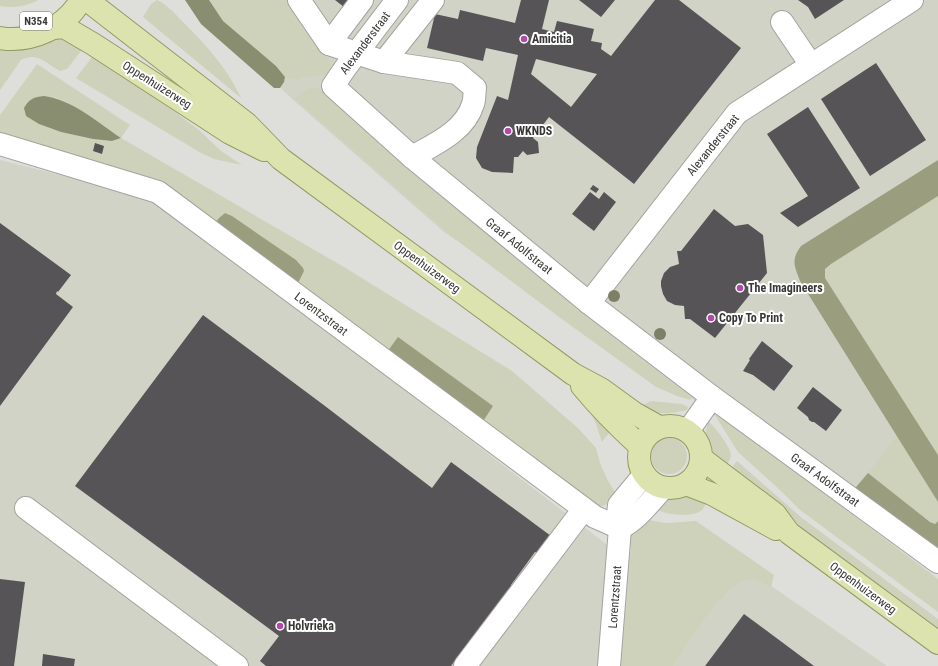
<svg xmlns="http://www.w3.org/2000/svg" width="938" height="666" font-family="'Roboto Condensed',sans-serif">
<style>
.built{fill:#d1d3c7}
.green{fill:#cfd2ba;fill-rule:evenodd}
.forest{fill:#9a9e7f}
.water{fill:#8a8e70}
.building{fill:#575457;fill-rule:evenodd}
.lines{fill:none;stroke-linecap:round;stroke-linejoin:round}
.minor-casing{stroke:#a3a39f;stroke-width:24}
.major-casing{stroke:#949b62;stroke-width:24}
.minor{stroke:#fff;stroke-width:22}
.major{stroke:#dde3af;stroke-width:22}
.tree{fill:#7d7f66}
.poi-dot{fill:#b249ac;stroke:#fff;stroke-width:1.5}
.labels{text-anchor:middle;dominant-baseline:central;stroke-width:4;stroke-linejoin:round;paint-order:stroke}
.shield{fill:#fff;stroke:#747472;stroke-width:1}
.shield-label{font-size:11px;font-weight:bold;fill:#383836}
.poi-label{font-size:12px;font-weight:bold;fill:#383836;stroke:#fff;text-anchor:start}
.street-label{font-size:12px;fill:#383836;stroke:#fff}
</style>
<rect width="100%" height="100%" fill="#dedfda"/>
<!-- built -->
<g class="built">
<polygon points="195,0 938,0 938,169 908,434 841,515 689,396 444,232 291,98 209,18"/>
<polygon points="0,160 153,198 614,550 734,560 887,666 0,666"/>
</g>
<!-- green -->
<g class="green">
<path d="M0,0H38C25,7 14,8 0,6Z"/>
<path d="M157,0C168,5 176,15 185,24C207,46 228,69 241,98L143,17L151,4Z"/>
<polygon points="209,0 287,0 330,61 332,69 329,75 304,77 298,80 285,77 276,66 223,21"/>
<path d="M60,36L85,46L67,69L60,71C47,64 37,51 21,60L0,90V46Z"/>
<polygon points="96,52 200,131 221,151 242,165 214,159 201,153 76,78"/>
<path d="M37,64L130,125L121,138L344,267L512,371L578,428L596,448L600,463L607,479L618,497L603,506L590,504L482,423L493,406L398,338L387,352L215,223L0,138V115ZM54,97L68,103L121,138L112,141L93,139L61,132L39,124Z"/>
<polygon points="309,88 317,88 328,93 479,225 632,351 671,381 694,396 690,400 677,396 656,387 559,317 455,239 295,99 300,93"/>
<polygon points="938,196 938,455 825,278 825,269 831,264"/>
<path d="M651,401L682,404L688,407L687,410C672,414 656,415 641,409L645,404Z"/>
<polygon points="589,409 613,428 602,442 596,424"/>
<polygon points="721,416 730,422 938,579 938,612 800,510 781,491 738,452 716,417"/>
<path d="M708,421C715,427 731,447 731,456C730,461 726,466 723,471C711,455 702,442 708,421Z"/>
<polygon points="897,436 938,502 938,521 935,524 930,522 868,473"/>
<circle cx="669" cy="456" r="18"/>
<polygon points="737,461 802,518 938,619 938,630 755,492 727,474"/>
<path d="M691,494L708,499C706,502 704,508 702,510C692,519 662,514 652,508L660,502Z"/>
<path d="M643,519L666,523L696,521L774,575L771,587C764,584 755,578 747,580C723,584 687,646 673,666H620C622,646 636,547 629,536Z"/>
</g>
<!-- forest -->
<g class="forest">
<path d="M938,160V196L831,264L825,269V278L938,455V502L800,281C794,265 791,260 801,246Z"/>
<polygon points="225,213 232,216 296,260 303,268 304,271 297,285 215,223 219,218"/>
<polygon points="398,337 493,406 482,423 387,352"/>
<polygon points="868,473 930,522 935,524 938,521 938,557 851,493"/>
</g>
<!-- water -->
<g class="water">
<polygon points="185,0 209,0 223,21 276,66 285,77 284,82 280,88 274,88 201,24"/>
<path d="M44,96C73,100 97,122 121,138L112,141L93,139L61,132L39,124L26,116L24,108C29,99 34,97 44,96Z"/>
</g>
<!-- building -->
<g class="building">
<polygon points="335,0 350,0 344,7"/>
<path d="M521,0H549L542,29L554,32L557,21L594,29L591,41L602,43L601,49L611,56L655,0H679L741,48L634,184L549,117L533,138L538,142L539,153L527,155L523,151L518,157H514L513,173L492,172L482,168L476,158L477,147L497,96L508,100L518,55L486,48L483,61L427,48L435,14L458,19L460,10L515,23ZM536,59L597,74L571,107L531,74Z"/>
<polygon points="579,0 615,0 601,17"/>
<polygon points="798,0 844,0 815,19 808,7"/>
<polygon points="876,63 926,140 870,176 821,99"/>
<polygon points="808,107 860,188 798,227 780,213 808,196 767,134"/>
<polygon points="95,143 104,146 102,154 93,151"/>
<polygon points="593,185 599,189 596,193 590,189"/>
<polygon points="590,192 599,199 604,192 616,202 594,231 572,214"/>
<polygon points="714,209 735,226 748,224 763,235 767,273 715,338 690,319 685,319 684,306 675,305 667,301 663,294 661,286 661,281 664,273 670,267 679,264 677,251 681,251"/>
<polygon points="0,223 71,275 58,292 57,291 56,294 73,307 0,406"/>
<polygon points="203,315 325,406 432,488 451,462 551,536 538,553 535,552 511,585 513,587 475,638 473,636 451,666 266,666 260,661 279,636 75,486"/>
<polygon points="762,341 793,366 774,391 753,375 743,371 750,360 749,359"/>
<polygon points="813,387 842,410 826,431 814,422 812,422 809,420 808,417 797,408"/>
<polygon points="0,579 25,582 14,666 0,666"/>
<polygon points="744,614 814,666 705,666"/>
<polygon points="43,654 75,659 74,666 42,666"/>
</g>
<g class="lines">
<!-- minor casing -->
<g class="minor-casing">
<g id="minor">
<path d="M299,0L329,44L384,62L457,73L475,88C474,93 475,99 473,104C465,131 435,144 412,157"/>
<polyline points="397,0 346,67 333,86 412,157 589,303 712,397 938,562"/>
<polyline points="782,22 811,65"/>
<polyline points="329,44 362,0"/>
<polyline points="384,62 433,0"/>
<path d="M0,144L158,192L595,517L620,528C638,519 649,503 663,488"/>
<polyline points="589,303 737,113 912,0"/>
<polyline points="688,431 712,397"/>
<polyline points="26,508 237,666"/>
<polyline points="465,666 583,510"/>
<polyline points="609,666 620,528 618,515 619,505 644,475"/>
</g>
</g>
<!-- major casing -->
<g class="major-casing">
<g id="major">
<polyline points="87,0 247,124 281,159 573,374 601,389 634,413 659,427"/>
<polyline points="53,28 64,27 93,44 230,133 264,150"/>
<path d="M0,38C31,43 65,28 81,0"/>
<path d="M582,386C600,408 619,427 640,446"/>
<circle cx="670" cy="457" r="31"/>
<polyline points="701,458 775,514 789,533 938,643"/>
<polyline points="686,484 712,494 776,529"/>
</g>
</g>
<!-- minor -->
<use href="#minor" class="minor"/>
<!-- major -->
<use href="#major" class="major"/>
</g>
<!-- trees -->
<g class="tree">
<circle cx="614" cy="296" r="6"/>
<circle cx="660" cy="334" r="6"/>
</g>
<!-- markers -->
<g class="poi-dot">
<circle cx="524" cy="39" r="4"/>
<circle cx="508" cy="131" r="4"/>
<circle cx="740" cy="288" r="4"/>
<circle cx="711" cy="318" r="4"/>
<circle cx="280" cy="626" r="4"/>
</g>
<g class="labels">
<!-- shield labels -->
<rect class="shield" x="20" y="12" width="32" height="18" rx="3"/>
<g class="shield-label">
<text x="36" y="21">N354</text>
</g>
<!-- poi labels -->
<g class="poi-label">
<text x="532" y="39">Amicitia</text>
<text x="516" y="131">WKNDS</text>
<text x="748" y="288">The Imagineers</text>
<text x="719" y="318">Copy To Print</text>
<text x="288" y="626">Holvrieka</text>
</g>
<!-- street labels -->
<g class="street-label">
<text transform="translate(365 43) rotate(-53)">Alexanderstraat</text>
<text transform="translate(157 85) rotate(32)">Oppenhuizerweg</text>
<text transform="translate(713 145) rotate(-51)">Alexanderstraat</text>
<text transform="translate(519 246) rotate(39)">Graaf Adolfstraat</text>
<text transform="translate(427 267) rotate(36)">Oppenhuizerweg</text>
<text transform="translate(321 314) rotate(37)">Lorentzstraat</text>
<text transform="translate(825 480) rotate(36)">Graaf Adolfstraat</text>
<text transform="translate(863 588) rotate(36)">Oppenhuizerweg</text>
<text transform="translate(615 597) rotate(-86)">Lorentzstraat</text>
</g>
</g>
</svg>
